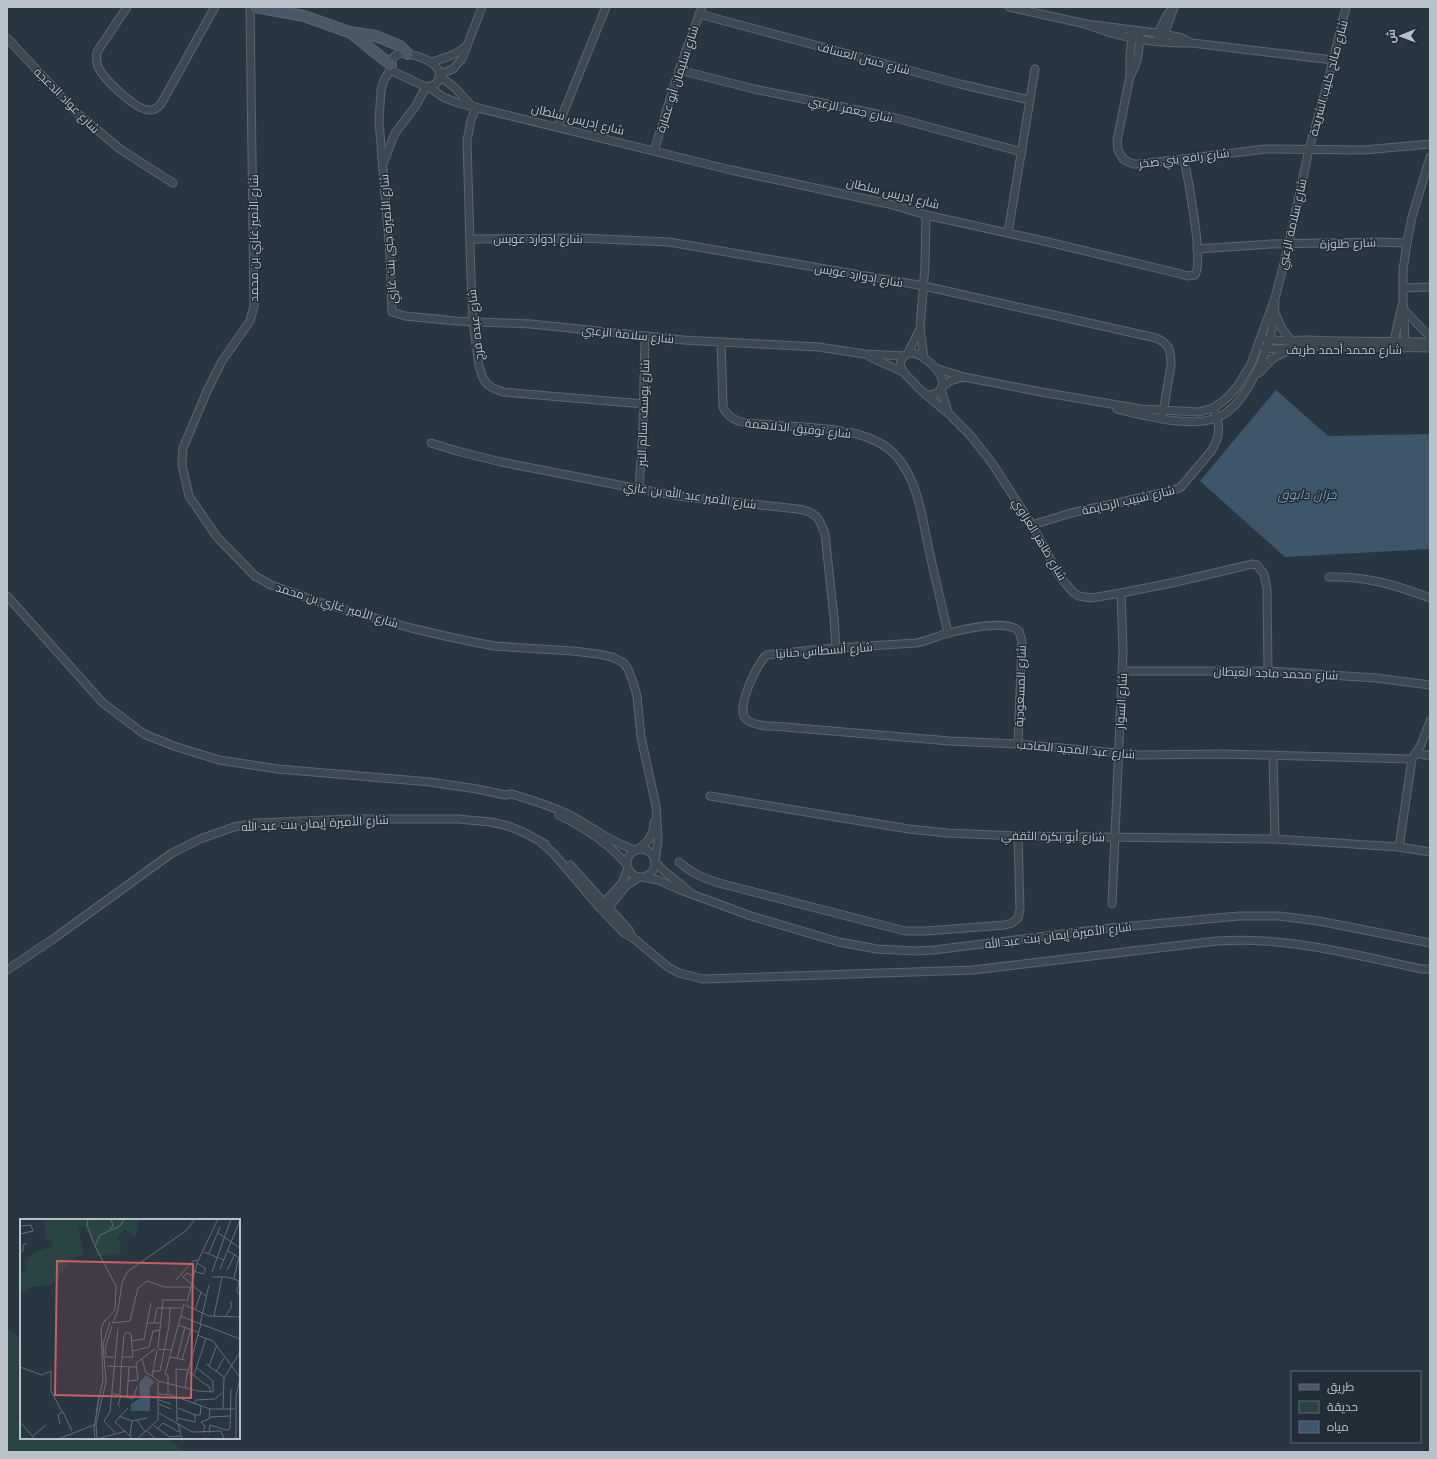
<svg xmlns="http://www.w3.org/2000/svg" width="1437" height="1459" font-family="Poppins,Cairo,sans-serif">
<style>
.green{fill:#2a4343}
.water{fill:#3f566a}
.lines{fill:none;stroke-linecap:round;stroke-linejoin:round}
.street-casing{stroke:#5a656f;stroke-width:9}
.secondary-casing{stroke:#5a656f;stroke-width:12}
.street{stroke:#3c4852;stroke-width:7}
.secondary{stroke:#4a5764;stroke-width:10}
.labels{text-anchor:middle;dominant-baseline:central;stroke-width:3;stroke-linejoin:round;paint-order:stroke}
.street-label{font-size:12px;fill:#b9c2cb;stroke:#212d37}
.water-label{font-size:13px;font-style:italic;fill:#7b96ad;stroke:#212d37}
.inset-road{fill:none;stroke:#626e79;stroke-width:1}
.view{fill:#cc5e61;fill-opacity:0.15;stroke:#cc5e61;stroke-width:2}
.inset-edge{fill:none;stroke:#b9c2cb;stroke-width:2}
</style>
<rect width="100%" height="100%" fill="#283642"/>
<!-- green -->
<polygon class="green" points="7,1328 21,1339 21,1438 165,1438 186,1452 7,1452"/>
<!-- water -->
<polygon class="water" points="1276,390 1328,436 1430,434 1430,549 1285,557 1200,481"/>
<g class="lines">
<!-- street casing -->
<g class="street-casing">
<g id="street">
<path d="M127,7L97,52C96,58 96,61 98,67C104,79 137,112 151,110C155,110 158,107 161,104L215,7"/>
<polyline points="250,7 254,306 250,321 222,361 207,391 183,448 182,465 189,496 217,537 255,576 271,585 322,603 411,628 454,638 494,646 573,651 598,654 612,657 624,663 628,669 633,682 637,696 641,737 656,806 658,840 655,861"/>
<polyline points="1009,7 1086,24 1164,34 1182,38 1190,42"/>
<polyline points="699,14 960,84 1029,100"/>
<path d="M1086,24C1118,38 1157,44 1192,43L1333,60"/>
<polyline points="1133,30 1130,55 1130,76 1117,141 1118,150 1123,159 1133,164 1141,164 1266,149 1364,150 1430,144"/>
<polyline points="1157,35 1167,15 1174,7"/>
<polyline points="7,38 77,113 120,149 173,183"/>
<polyline points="1163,38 1173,10"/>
<path d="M402,53C417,55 450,64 436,84L426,87L394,72C388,63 392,55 402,53Z"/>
<path d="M431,62C445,58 456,55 467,46"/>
<polyline points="391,69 384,80 381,90 379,121 390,256 392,312 405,316 456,321 531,324 684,340 818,347 865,354 904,356"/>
<polyline points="679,70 754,89 892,117 1022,152"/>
<polyline points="440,74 453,69 462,59 482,7"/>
<polyline points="440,76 455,88 471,105"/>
<path d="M1130,76C1138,64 1139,50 1140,36"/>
<path d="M429,87L443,97L458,103L731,170L889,204L926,215L1044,241L1181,274L1187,276L1195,275C1204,262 1188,178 1184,159"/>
<polyline points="476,107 471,120 467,141 471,277 473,322 479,366 483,378 487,384 493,388 503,392 644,404"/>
<polyline points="558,126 606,7"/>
<polyline points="654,151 679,70 702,7"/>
<polyline points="383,164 395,133 415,107 426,87"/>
<polyline points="1008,233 1035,69"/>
<path d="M470,239L580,238L669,242L924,286L1156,338C1170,344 1171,351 1171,365L1162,419"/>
<polyline points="1197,249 1271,244 1375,242 1407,243"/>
<polyline points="1403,288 1430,287"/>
<polyline points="1404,310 1430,337"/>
<polyline points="1276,315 1282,329 1291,340"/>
<path d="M1265,339C1279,342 1294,340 1308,340C1348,342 1389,341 1430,342"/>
<path d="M721,342L723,407C726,414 731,418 738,421C749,424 763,424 774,425C811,428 872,426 897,457C919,483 922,518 929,550C935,578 942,606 948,633"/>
<polyline points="1393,345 1402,305"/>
<polyline points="1264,348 1278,349 1307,346 1430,348"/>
<polyline points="1405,348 1404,310 1403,303 1403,270 1407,243 1412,217 1430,157"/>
<path d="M908,353C911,353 914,353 917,354C927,358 952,379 939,391C936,394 932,395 928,395C922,393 918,387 914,383C905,374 892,364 908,353Z"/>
<polyline points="908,353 920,329"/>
<polyline points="870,357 903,372"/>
<polyline points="924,359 920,328 925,266 926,215"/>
<polyline points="935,368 964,377 1041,392 1141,409 1199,412 1213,408 1226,399 1237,387 1251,364 1275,298 1289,244 1309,149 1327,85 1346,7"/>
<polyline points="1259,373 1272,359 1289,350"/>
<polyline points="943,386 950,381 964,377"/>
<polyline points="941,389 948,412"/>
<polyline points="924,393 949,414 970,435 992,463 1032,525 1060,577 1073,592 1079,596 1091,598 1121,593 1176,582 1244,566 1251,564 1257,565 1264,574 1267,589 1268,671"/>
<path d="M1117,409C1134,414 1152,417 1168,420C1218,426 1233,417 1256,373C1267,351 1275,327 1275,303"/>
<path d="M431,443L457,451L501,462L639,489L686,497L798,509C816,512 819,517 825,534L834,618L836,648"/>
<polyline points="639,489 643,427 645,336"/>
<path d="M1032,525L1071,513L1171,491L1181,487L1212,450C1221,435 1220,423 1213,408"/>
<path d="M1329,577C1366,576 1396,585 1430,598"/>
<path d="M7,596L103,703L144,734L174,746L219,760L278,769L430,782L477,789L505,795L512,794C531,800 552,806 570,815C592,827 612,843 636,850"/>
<polyline points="1122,671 1268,671 1376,678 1430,685"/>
<path d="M1018,744L1022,642L1019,631C1006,619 965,629 949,633C937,636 927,641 916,643L821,649L767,655C757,662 735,710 746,719C755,727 774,726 785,727L950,741L1018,744L1138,755L1223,754L1412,759"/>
<polyline points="1417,753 1430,756"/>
<polyline points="1273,755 1275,839"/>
<polyline points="710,796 909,829 947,833 1018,836 1275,839 1399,847 1430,852"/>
<path d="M559,815C583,827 610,844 627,865"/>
<path d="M541,842L554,854L600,908L624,933L632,937L668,967L679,973L703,979L973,970L1217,941C1287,936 1354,955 1422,969H1430"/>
<polyline points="1399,847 1412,759 1421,745 1430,721"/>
<circle cx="641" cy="863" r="14"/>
<path d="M638,849C648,843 654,834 654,822"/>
<polyline points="655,862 664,871 691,893"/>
<path d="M679,862C691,873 703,878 719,883L905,931H926L1005,925L1012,923L1018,918L1020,909L1018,836"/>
<polyline points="570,865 629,930 632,937"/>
<polyline points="643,877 658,880 678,889 751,916 839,942 877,949 915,951 934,950 1110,928 1239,916 1279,916 1319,921 1430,943"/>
<polyline points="1112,904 1123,651 1121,593"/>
<polyline points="602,905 622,883 628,868"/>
<polyline points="606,911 626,886 639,877"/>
<polyline points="7,970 56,937 172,853 200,839 234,827 256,823 350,819 457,819 491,822 508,826 525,833 545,844"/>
</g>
</g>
<!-- secondary casing -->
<g class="secondary-casing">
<g id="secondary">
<polyline points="255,7 304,16 349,32 376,36 400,46 408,54"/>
<polyline points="351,33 391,65"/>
</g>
</g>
<!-- street -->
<use href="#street" class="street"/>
<!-- secondary -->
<use href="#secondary" class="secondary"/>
</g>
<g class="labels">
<!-- street labels -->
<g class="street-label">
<text transform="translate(864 58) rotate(15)">شارع حسن العساف</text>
<text transform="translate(1328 78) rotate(-75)">شارع صالح كليب الشريدة</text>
<text transform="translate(677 79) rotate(-72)">شارع سليمان أبو عمارة</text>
<text transform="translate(67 100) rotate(45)">شارع عواد الدعجة</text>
<text transform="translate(851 109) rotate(12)">شارع جعفر الزعبي</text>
<text transform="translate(578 119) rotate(14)">شارع إدريس سلطان</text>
<text transform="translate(1184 158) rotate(-7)">شارع رافع بني صخر</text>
<text transform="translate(893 193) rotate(14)">شارع إدريس سلطان</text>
<text transform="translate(1292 224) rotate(-77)">شارع سلامة الزعبي</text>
<text transform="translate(253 238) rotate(-90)">شارع الأمير غازي بن محمد</text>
<text x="538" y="238">شارع إدوارد عويس</text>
<text transform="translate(388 239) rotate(-94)">شارع الأميرة جنى بنت غازي</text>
<text transform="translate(1348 243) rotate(-2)">شارع طلوزة</text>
<text transform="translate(859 275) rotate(10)">شارع إدوارد عويس</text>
<text transform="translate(475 325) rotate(-96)">شارع عبده فرج</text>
<text transform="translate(628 334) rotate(6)">شارع سلامة الزعبي</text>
<text x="1344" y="349">شارع محمد أحمد طريف</text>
<text transform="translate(643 413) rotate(-88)">شارع يوسف سالم النبر</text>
<text transform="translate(798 428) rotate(6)">شارع توفيق الدلاهمة</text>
<text transform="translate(690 495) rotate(8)">شارع الأمير عبد الله بن غازي</text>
<text transform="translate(1128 500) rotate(-13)">شارع شبيب الرحايمة</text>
<text transform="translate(1040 539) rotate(59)">شارع ظاهر العزاوي</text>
<text transform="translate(337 605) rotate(17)">شارع الأمير غازي بن محمد</text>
<text transform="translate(824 650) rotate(-4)">شارع أنسطاس حنانيا</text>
<text transform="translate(1276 673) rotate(2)">شارع محمد ماجد العيطان</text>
<text transform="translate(1020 686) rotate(-88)">شارع المسعودية</text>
<text transform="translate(1121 701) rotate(-87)">شارع السوار</text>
<text transform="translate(1076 749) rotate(5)">شارع عبد المجيد الصاحب</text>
<text transform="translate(315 823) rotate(-3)">شارع الأميرة إيمان بنت عبد الله</text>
<text transform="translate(1053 836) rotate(1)">شارع أبو بكرة الثقفي</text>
<text transform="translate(1058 935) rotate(-7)">شارع الأميرة إيمان بنت عبد الله</text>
</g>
<!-- water labels -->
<g class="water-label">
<text x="1307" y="494">خزان دابوق</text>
</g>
</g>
<!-- overview -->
<g transform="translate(20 1219)">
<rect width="220" height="220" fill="#283642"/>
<path d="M24,0L27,1L120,0L117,4L118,12L114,18L105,10L97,18L102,29L98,36L78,37L65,7H58L64,36L53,39L32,66L11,68L0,74V52H5L7,48L4,42L16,33L33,27L30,19L26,21Z" fill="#2a4343"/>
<path d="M126,156L135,163L130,168V192H111V185L120,179L119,164Z" fill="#3f566a"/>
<path class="inset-road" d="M68,0L67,6L74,25M0,7L11,6L13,12L0,15M89,10L93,7L91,0M198,14L220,29M208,32L220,39M184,33L204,41M0,34L3,32V26L7,24M189,34L200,8M200,50L220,1M207,51L215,35M174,52L183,55L185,52V49L177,44M192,53L211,0M192,58H207L220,62M214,59L219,38M156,61L173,42L178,41M219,62L217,71L220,78M172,65L163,58L167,54L173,57M172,66L187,78M167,83L177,44L198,0M165,86L189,97L220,98M175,91L181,73M160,97L220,120M194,97L202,58M205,98L211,89V82M85,102L95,91L96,67L75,27L80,16L100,7L104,0M93,103L98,91L102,64L107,53L167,11L175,0M92,104L110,102L118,69L127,62L144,68H172M126,104H141M134,104L137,89H162M180,105L189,66M158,106L178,113M92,107L85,130L86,138H94M177,116L193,122L220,158M111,122L124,120L131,84M138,129L143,81H166M138,130L152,131M113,132L129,128L133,112L140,111M150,138L165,141M122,140L126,154L133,157M157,140L165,108M162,141L171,110M186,145L204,158M134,146L137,131M87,147L116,148M134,147L132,157L138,162L178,172L193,173V162L177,149M189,147L197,126M0,148L22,156L31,152V172L42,193M132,152H140L149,107L150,88M169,153L189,168L191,173M196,153L204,139M167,156L181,105M174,156L186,119M108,162L118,161L116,144L135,130M165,168L167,155M92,174L113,180L117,168M100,175L101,150L104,117L106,113L111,115L113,138H102M138,175L151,176L190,190H215M148,175V156L145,155L164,85M107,178L109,148M139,181L151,185M139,185L151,190M173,185L176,181L195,180L202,174M100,188L98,186L101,176M108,189L95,203L113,220M203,189L204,159L220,133M76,194L83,161L81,109L85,101M139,194L172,213L201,212L204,220M175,196H180L181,187M99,197L112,202L127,199M190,198L210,197M157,199L175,203V196L158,189M117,201L125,213M0,203L15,220M157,203L156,150L168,151M158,204L162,220M40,205L38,196L43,193L52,212M134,207L150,218L160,217M137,210L143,204L159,213M127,212L136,220M95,214L84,202L90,193L98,110M183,214L185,207L181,203L189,200L190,190M189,214L190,206L206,211L210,210L211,170M13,217L26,206M110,217L112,202M38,220L74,206M75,220L74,209L79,179M77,220L76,205L86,163L83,125L90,103M77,220L106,212M117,220L138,201V163M216,220V178L220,159"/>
<path class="view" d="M37,42L173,45L171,179L35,176Z"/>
<rect width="220" height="220" class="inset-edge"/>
</g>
<!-- border -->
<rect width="1437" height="1459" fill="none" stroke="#b9c2cb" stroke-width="16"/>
<!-- legend -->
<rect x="1291" y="1371" width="130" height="72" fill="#212d37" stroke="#5e6972"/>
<rect x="1299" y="1384" width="20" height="6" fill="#4a5764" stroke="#5e6972"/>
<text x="1327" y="1391" font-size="12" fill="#b9c2cb">طريق</text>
<rect x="1299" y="1401" width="20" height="12" fill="#2a4343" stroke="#5e6972"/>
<text x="1327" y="1411" font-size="12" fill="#b9c2cb">حديقة</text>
<rect x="1299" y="1421" width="20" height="12" fill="#3f566a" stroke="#5e6972"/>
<text x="1327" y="1431" font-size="12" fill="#b9c2cb">مياه</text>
<!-- north arrow -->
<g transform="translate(1401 36) rotate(269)" stroke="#212d37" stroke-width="3" paint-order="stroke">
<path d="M0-3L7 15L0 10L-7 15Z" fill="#b9c2cb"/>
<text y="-6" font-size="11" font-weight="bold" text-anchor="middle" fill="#b9c2cb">ش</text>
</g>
</svg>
